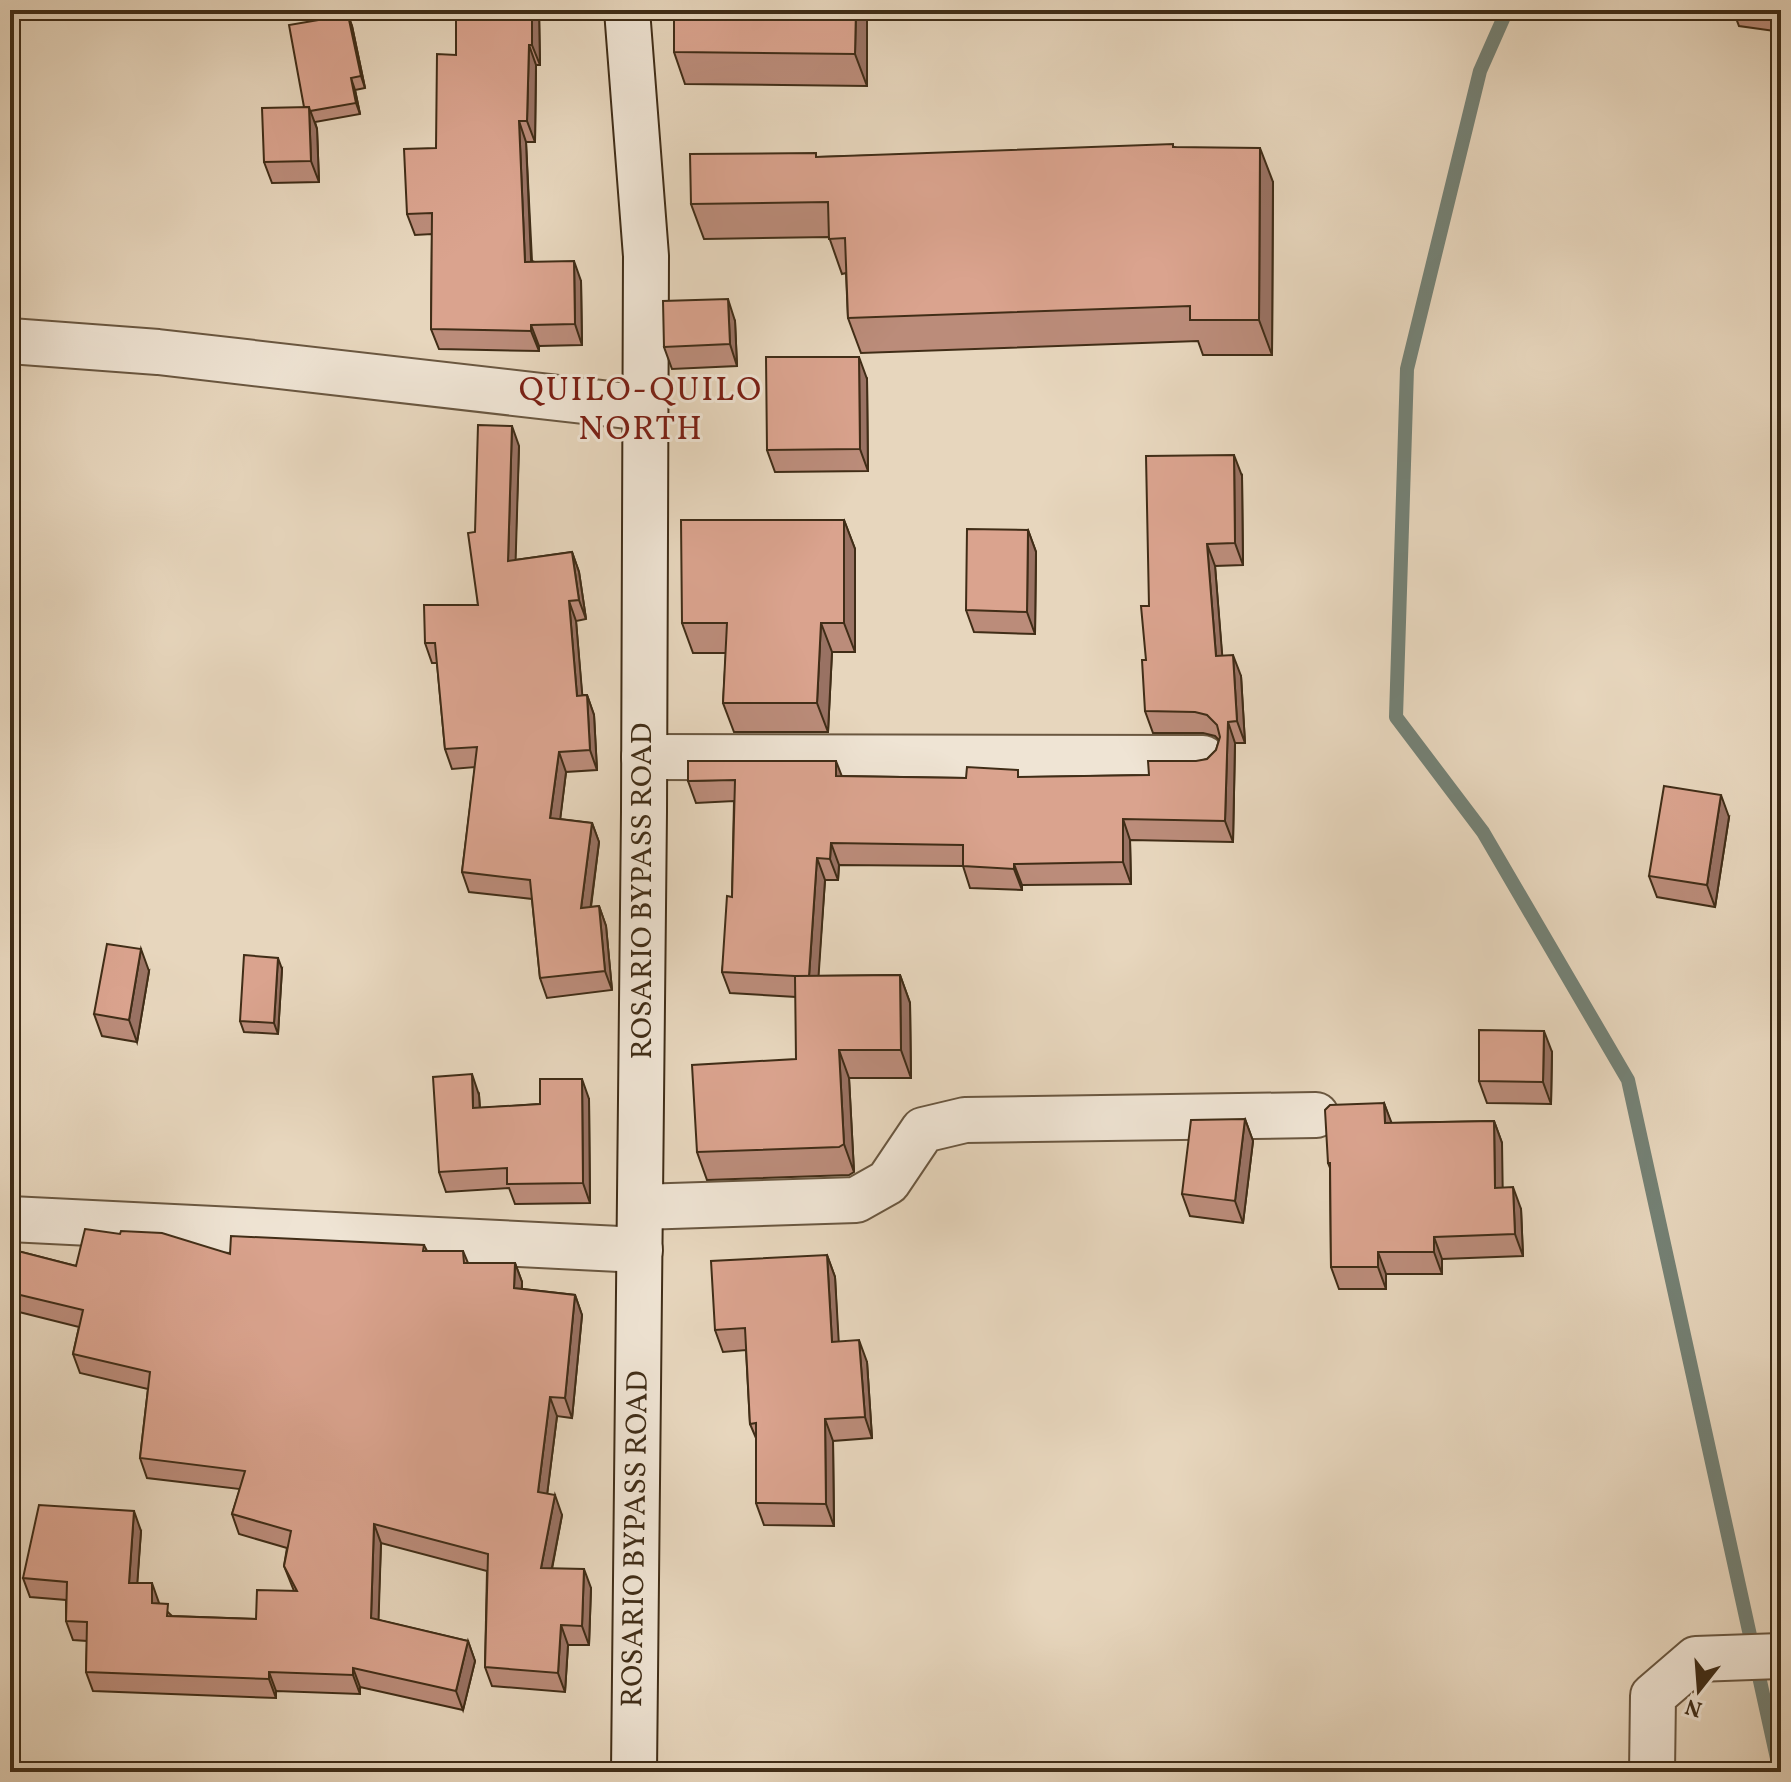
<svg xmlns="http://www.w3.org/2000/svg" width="1791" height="1782" font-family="Vollkorn,serif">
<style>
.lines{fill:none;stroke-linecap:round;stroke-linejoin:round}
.stream{stroke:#748175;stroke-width:14}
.minor-casing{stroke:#6a5740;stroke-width:48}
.secondary-casing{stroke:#402d17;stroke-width:48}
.minor{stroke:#efe4d4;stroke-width:44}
.secondary{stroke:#efe4d4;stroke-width:44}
.wall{fill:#bb8c7a;stroke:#402d17;stroke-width:2}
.shaded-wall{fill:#997263;stroke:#402d17;stroke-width:2}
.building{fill:#daa38e;stroke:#402d17;stroke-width:2}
.labels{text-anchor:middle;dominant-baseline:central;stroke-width:6;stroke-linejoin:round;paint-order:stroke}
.street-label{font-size:30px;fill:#402d17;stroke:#efe4d4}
.quarter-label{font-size:34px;letter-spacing:2px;fill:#7a1f14;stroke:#efe4d4}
</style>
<rect width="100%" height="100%" fill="#e7d6bd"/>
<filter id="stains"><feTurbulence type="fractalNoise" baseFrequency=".0025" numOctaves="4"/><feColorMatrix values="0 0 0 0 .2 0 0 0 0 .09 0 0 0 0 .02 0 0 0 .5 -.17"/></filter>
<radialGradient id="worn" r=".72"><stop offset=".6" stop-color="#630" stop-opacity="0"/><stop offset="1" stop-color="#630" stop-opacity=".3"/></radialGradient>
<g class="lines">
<!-- stream -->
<polyline class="stream" points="1507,10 1480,71 1407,369 1396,717 1483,832 1628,1080 1780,1772"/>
<!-- minor casing -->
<g class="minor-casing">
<g id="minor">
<polyline points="10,341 158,352 645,408"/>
<polyline points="644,757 1203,758"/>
<polyline points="640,1207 856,1200 888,1182 923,1130 965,1120 1316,1115"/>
<polyline points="10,1219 640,1250"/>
<polyline points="1652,1772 1653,1696 1696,1659 1781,1656"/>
</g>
</g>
<!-- secondary casing -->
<g class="secondary-casing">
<polyline id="secondary" points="627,10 646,256 644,812 634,1772"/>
</g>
<!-- minor -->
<use href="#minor" class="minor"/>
<!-- secondary -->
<use href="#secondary" class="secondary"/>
</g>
<!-- wall -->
<g class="wall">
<polygon points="456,10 539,10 540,65 536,65 535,142 526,142 532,261 581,281 582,345 539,346 539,351 439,349 431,329 432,234 415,235 407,214 436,148 456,55"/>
<polygon points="674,10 867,10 867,86 685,84 674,52"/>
<polygon points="1733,10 1781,10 1781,32 1739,26"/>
<polygon points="348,15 352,26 365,88 355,90 360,114 315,122 317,129 319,182 272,183 264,162 304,107"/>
<polygon points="1174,147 1273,182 1272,355 1203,355 1198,341 861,353 848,318 846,273 842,274 829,237 704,239 691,204 818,157"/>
<polygon points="735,321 737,366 672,369 664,347"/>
<polygon points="867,379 868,471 775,472 767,450"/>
<polygon points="519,446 515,560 572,552 579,572 586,619 576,621 582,695 587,695 594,715 597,770 566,772 560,819 592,823 599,842 591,907 599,906 606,926 612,990 547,998 540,978 532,899 469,892 462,872 475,767 452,769 445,749 437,663 432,663 425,643 478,605 475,532"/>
<polygon points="1242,476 1243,565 1215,566 1222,656 1241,676 1245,743 1235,743 1233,842 1130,840 1131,884 1022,885 1022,890 970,888 963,866 839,865 838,880 825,880 818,976 900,975 910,1003 911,1078 849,1078 854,1172 849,1175 707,1180 697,1152 796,1059 796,997 730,993 722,972 732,897 734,801 696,803 688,781 842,776 966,778 1149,775 1207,759 1216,750 1219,740 1215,736 1203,733 1153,733 1145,711 1146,660 1149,606"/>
<polygon points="844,520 855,549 855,652 832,652 828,732 734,732 723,703 726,653 693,653 682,623"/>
<polygon points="1028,530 1036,552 1035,634 974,632 966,610"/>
<polygon points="1729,817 1715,907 1657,897 1649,876"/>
<polygon points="282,969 278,1034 244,1032 240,1021"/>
<polygon points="149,971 137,1042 102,1036 94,1014"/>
<polygon points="1552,1052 1551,1104 1487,1103 1479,1081"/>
<polygon points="479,1095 480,1108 540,1104 589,1099 590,1203 515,1204 509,1188 446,1192 439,1172"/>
<polygon points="1384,1103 1391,1123 1494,1121 1502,1143 1502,1187 1521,1209 1523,1256 1442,1259 1442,1274 1386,1274 1386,1289 1339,1289 1331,1267 1330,1168 1328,1163"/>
<polygon points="1245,1119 1253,1141 1243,1223 1190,1216 1182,1194"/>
<polygon points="120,1234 230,1254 424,1245 427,1251 463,1251 468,1263 515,1263 522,1282 522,1289 575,1295 582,1315 572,1418 557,1416 547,1494 562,1515 552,1569 591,1588 589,1645 568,1645 565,1692 492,1686 485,1667 487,1571 381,1543 378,1620 468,1641 475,1661 463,1710 360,1687 360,1694 276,1691 276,1698 93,1691 86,1672 87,1641 73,1640 66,1621 66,1600 30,1597 23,1578 141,1531 137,1583 172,1616 256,1619 294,1591 284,1566 287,1548 239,1534 232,1514 240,1489 147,1478 140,1458 148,1389 80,1373 73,1354 79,1327 19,1312 12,1366 10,1366 10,1249 76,1266"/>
<polygon points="827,1255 835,1277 838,1341 867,1362 872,1438 833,1441 834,1526 764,1525 756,1503 756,1438 750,1424 746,1350 723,1352 715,1330"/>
</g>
<!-- shaded-wall -->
<g class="shaded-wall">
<polygon points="532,10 539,10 540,65 532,45"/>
<polygon points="856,10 867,10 867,86 855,54"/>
<polygon points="348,15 352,26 365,88 361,76"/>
<polygon points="529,45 536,65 535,142 527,121"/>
<polygon points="351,78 355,90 360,114 356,103"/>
<polygon points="309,107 317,129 319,182 311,161"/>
<polygon points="519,121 526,142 532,282 525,262"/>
<polygon points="1260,148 1273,182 1272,355 1259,320"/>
<polygon points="574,261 581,281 582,345 575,324"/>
<polygon points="728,299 735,321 737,366 730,344"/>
<polygon points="531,325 539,346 539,351 531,331"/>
<polygon points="859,357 867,379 868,471 860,449"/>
<polygon points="512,426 519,446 515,581 508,561"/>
<polygon points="1234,455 1242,476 1243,565 1235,543"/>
<polygon points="844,520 855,549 855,652 844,623"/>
<polygon points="1028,530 1036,552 1035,634 1027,612"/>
<polygon points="1207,544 1215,566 1224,677 1216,656"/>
<polygon points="572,552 579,572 586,619 579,600"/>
<polygon points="569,601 576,621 584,715 577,696"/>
<polygon points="821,623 832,652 828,732 817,703"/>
<polygon points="1233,655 1241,676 1245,743 1237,721"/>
<polygon points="587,695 594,715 597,770 590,750"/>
<polygon points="1228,722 1235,743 1233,842 1225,821"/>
<polygon points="559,752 566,772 558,837 550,818"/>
<polygon points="836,761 844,782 836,776"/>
<polygon points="1721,795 1729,817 1715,907 1707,885"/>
<polygon points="1123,819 1130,840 1131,884 1123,862"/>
<polygon points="592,823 599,842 588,927 581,908"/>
<polygon points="831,843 839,865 838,880 830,859"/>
<polygon points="817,858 825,880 817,999 809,977"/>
<polygon points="1014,864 1022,885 1022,890 1014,869"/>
<polygon points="599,906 606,926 612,990 605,971"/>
<polygon points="141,949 149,971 137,1042 129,1020"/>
<polygon points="278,958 282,969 278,1034 274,1023"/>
<polygon points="900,975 910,1003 911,1078 901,1050"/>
<polygon points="1544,1031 1552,1052 1551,1104 1543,1082"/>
<polygon points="839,1050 849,1078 854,1172 844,1144"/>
<polygon points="472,1074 479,1095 481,1128 473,1108"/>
<polygon points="582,1079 589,1099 590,1203 583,1183"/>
<polygon points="1384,1103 1392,1124 1385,1123"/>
<polygon points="1245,1119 1253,1141 1243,1223 1235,1201"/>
<polygon points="1494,1121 1502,1143 1503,1209 1495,1188"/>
<polygon points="1513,1187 1521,1209 1523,1256 1515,1234"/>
<polygon points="1434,1237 1442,1259 1442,1274 1434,1252"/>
<polygon points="1378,1252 1386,1274 1386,1289 1378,1267"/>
<polygon points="827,1255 835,1277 840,1363 832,1342"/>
<polygon points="515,1263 522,1282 521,1308 514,1288"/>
<polygon points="12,1293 19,1312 12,1366 10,1360 10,1308"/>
<polygon points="575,1295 582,1315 572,1418 565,1398"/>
<polygon points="859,1340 867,1362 872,1438 865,1417"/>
<polygon points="550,1397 557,1416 545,1511 538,1492"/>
<polygon points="825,1419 833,1441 834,1526 826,1504"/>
<polygon points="555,1495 562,1515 548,1588 541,1568"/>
<polygon points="134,1511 141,1531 136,1602 129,1583"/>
<polygon points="374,1524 381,1543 378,1637 371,1618"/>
<polygon points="584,1569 591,1588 589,1645 582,1626"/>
<polygon points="152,1583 159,1603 159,1623 152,1603"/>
<polygon points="561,1625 568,1645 565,1692 558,1673"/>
<polygon points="468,1641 475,1661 463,1710 456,1691"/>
<polygon points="353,1668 360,1687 360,1694 353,1675"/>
<polygon points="269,1672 276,1691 276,1698 269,1679"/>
</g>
<!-- building -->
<g class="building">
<polygon points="456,10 532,10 532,45 529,45 527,121 519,121 525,262 574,261 575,324 531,325 531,331 431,329 432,213 407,214 404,149 436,148 437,54 456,55"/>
<polygon points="674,10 856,10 855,54 674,52"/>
<polygon points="348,15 361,76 351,78 356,103 310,111 309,107 304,107 289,25"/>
<polygon points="309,107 311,161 264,162 262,108"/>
<polygon points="1173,144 1173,147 1260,148 1259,320 1190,320 1190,306 848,318 845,238 829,239 828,202 691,204 690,154 816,153 816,157"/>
<polygon points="728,299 730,344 664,347 663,301"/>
<polygon points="766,357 859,357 860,449 767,450"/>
<polygon points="478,425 512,426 508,561 572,552 579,600 569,601 577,696 587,695 590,750 559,752 550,818 592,823 581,908 599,906 605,971 540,978 530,880 462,872 477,747 445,749 435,643 425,643 424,605 478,605 468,533 475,532"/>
<polygon points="1234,455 1235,543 1207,544 1216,656 1233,655 1237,721 1228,722 1225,821 1123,819 1123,862 1014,864 1014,869 963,866 963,845 831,843 830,859 817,858 809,976 795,976 722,972 727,896 732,897 735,780 688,781 688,761 836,761 836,776 966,778 967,767 1018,770 1018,777 1149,775 1148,761 1196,761 1207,759 1216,750 1220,737 1217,725 1207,715 1195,712 1145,711 1142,660 1146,660 1141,606 1149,606 1146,456"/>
<polygon points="681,520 844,520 844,623 821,623 817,703 723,703 727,623 682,623"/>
<polygon points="967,529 1028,530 1027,612 966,610"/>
<polygon points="1664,786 1721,795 1707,885 1649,876"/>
<polygon points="107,944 141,949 129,1020 94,1014"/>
<polygon points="244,955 278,958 274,1023 240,1021"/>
<polygon points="900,975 901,1050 839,1050 844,1144 839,1147 697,1152 692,1065 796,1059 795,976"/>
<polygon points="1479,1030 1544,1031 1543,1082 1479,1081"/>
<polygon points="472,1074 473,1108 540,1104 540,1079 582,1079 583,1183 507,1184 507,1168 439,1172 433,1077"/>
<polygon points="1384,1103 1385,1123 1494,1121 1495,1188 1513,1187 1515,1234 1434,1237 1434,1252 1378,1252 1378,1267 1331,1267 1330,1163 1328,1163 1325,1110 1330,1105"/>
<polygon points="1245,1119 1235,1201 1182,1194 1191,1120"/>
<polygon points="85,1229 120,1234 121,1231 162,1233 230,1254 231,1236 424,1245 423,1251 463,1251 464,1263 515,1263 514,1288 575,1295 565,1398 550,1397 538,1492 555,1495 541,1568 584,1569 582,1626 561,1625 558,1673 485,1667 488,1554 374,1524 371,1618 468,1641 456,1691 353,1668 353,1675 269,1672 269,1679 86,1672 87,1622 66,1621 67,1582 23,1578 39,1505 134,1511 129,1583 152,1583 152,1603 168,1604 167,1616 256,1619 257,1590 297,1591 284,1566 291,1531 232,1514 245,1471 140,1458 150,1372 73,1354 83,1310 12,1293 10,1308 10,1249 76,1266"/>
<polygon points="827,1255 832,1342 859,1340 865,1417 825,1419 826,1504 756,1503 756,1423 750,1424 745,1328 715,1330 711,1261"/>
</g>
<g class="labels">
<!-- street labels -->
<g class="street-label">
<text transform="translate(643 891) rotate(-90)">ROSARIO BYPASS ROAD</text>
<text transform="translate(636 1539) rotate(-89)">ROSARIO BYPASS ROAD</text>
</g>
<!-- quarter labels -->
<g class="quarter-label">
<text x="641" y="391">QUILO-QUILO<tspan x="641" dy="39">NORTH</tspan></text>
</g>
</g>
<!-- margin -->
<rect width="1791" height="1782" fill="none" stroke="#e7d6bd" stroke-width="40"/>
<rect x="12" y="12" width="1767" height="1758" fill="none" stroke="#402d17" stroke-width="4"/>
<rect x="20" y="20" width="1751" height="1742" fill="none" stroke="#402d17" stroke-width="2"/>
<!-- north arrow -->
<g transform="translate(1699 1690) rotate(197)" stroke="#efe4d4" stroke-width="6" paint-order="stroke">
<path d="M0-6L14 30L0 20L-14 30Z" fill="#402d17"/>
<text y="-12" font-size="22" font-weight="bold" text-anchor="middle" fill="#402d17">N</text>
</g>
<rect width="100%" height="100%" filter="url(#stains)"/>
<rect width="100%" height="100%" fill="url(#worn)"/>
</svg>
